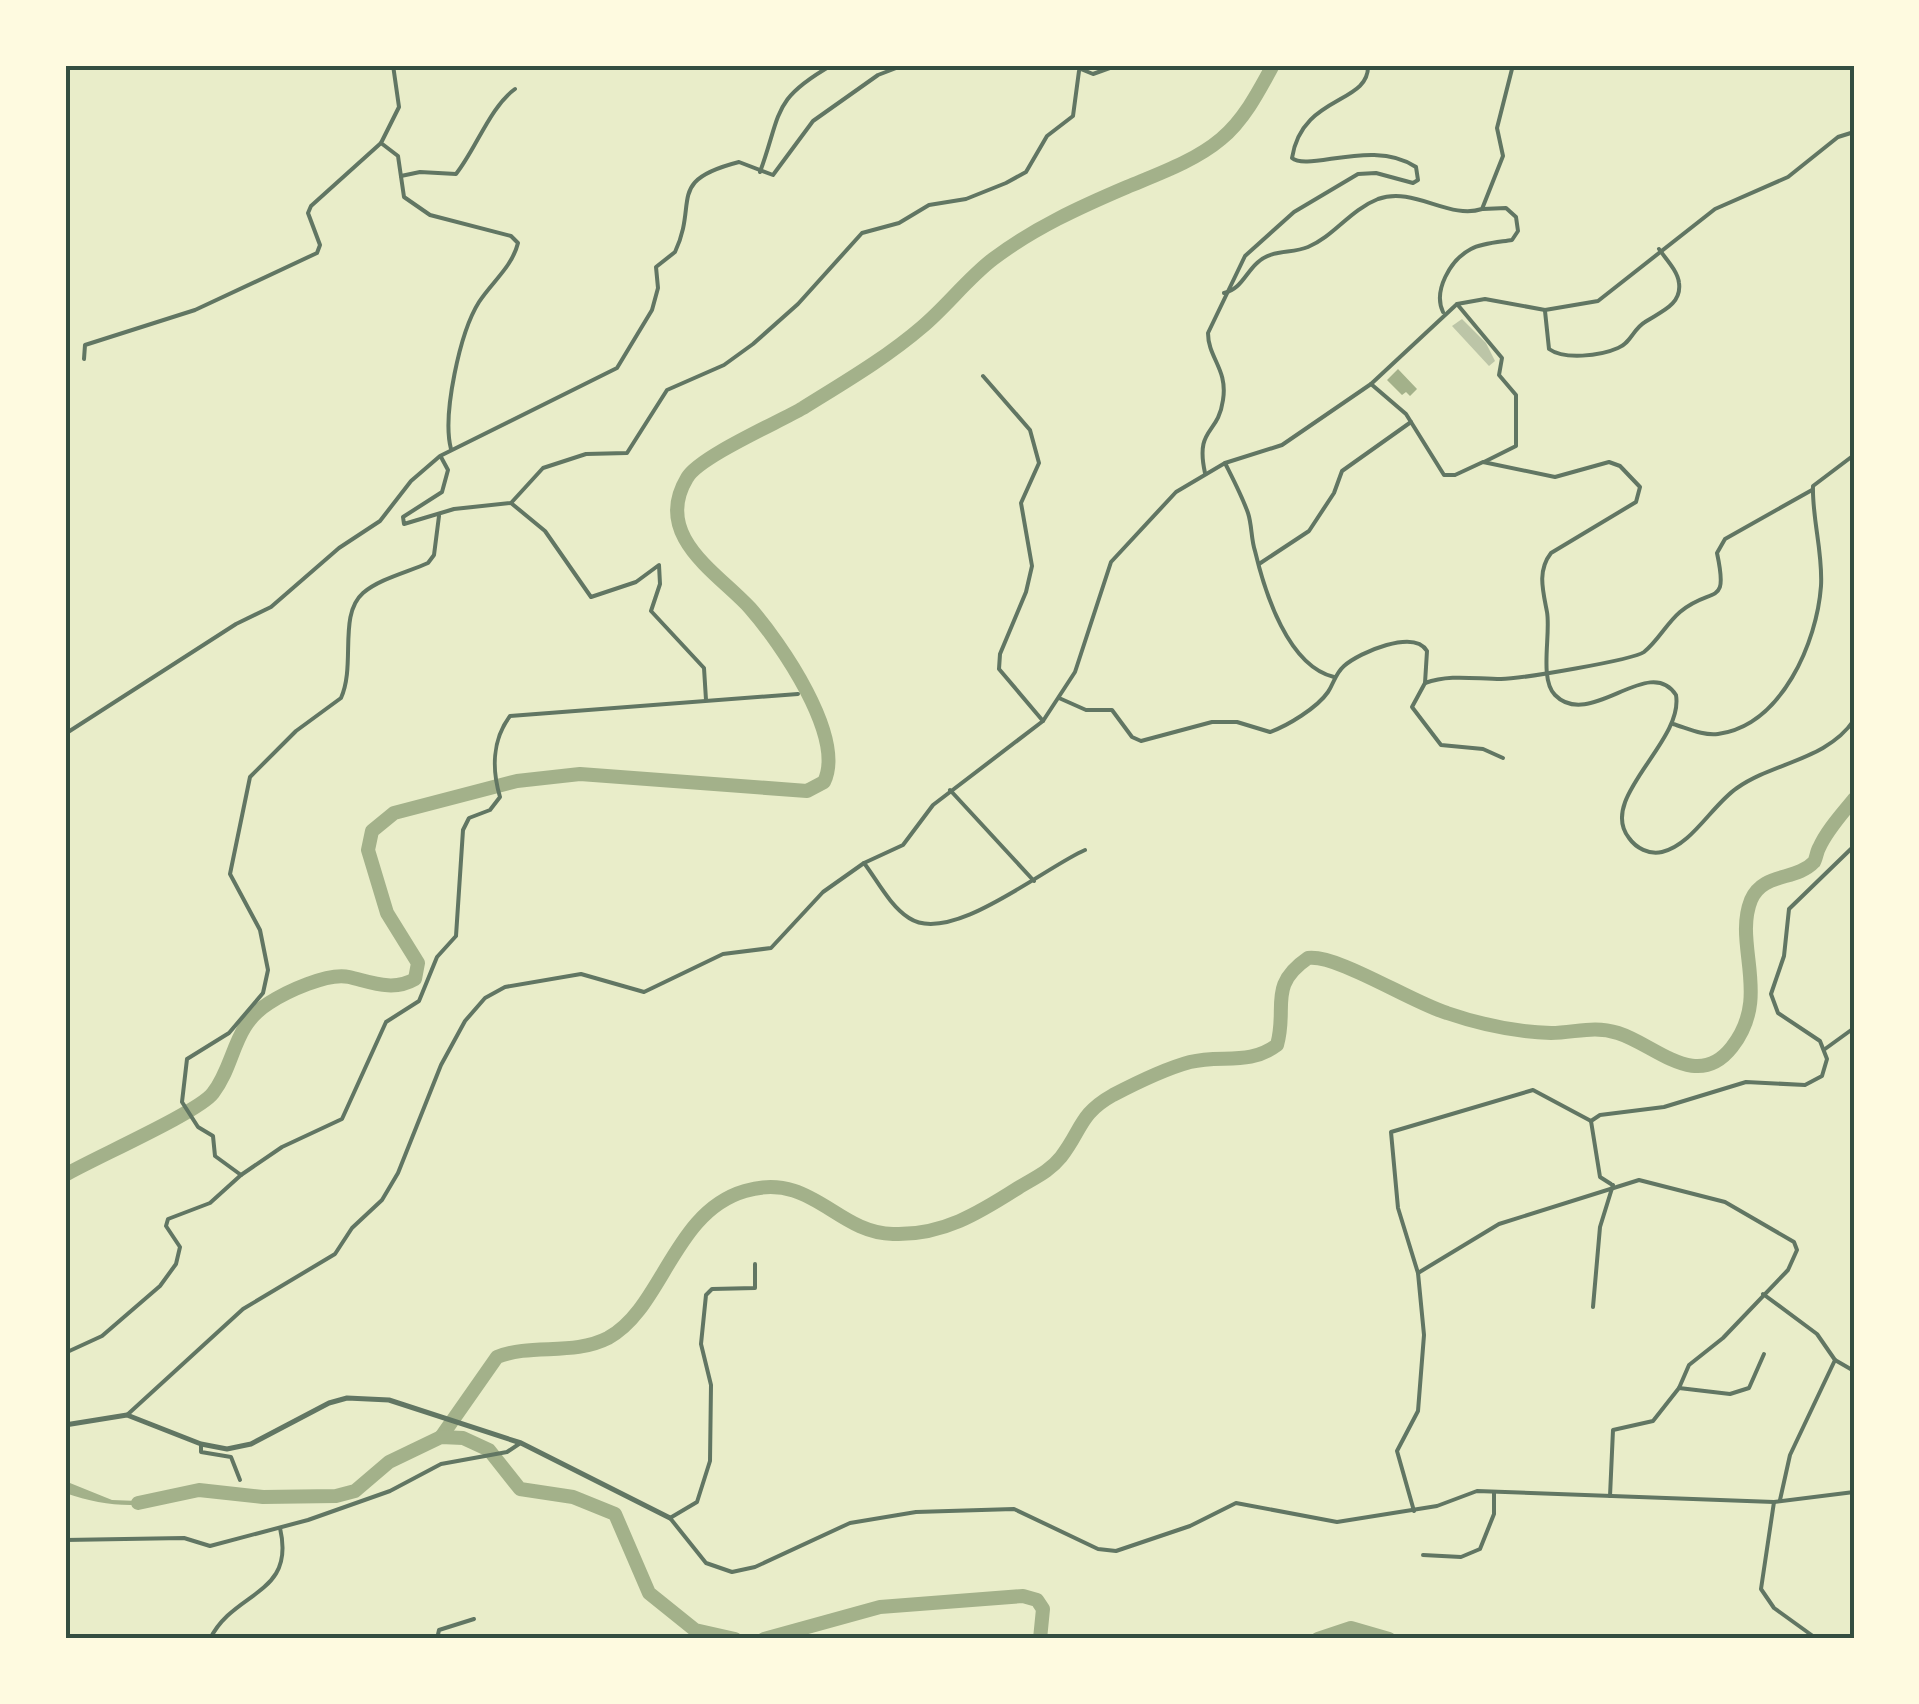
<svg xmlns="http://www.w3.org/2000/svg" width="1919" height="1704" font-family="Karla,sans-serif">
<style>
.water{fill:#a3b18a}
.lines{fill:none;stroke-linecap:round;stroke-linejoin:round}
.river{stroke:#a3b18a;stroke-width:14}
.building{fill:#bcc5a7}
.minor{stroke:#617663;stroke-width:4}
.tertiary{stroke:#617663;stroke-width:5}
.neatline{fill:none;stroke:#344e41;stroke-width:4}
</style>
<rect width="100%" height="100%" fill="#e9edc9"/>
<!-- water -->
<g class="water">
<polygon points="1398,369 1417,389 1410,396 1406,392 1402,395 1387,380"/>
<path d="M65,1481L112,1500L164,1502C128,1508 100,1505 65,1493Z"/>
</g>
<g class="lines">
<!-- river -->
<g class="river">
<path d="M65,1175C94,1158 199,1112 213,1093C236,1063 232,1026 269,1003C286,992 328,972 349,977C371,982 393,992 415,979L418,963L387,913L368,850L372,831L394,813L517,781L580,774L807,791L824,782C846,737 780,642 750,608C718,573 652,536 687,478C699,457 777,423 803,408C843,383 886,358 922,327C947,306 967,279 993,259C1034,228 1080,207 1127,187C1158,174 1195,161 1221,139C1244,120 1259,91 1273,65"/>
<path d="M441,1437L497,1357C532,1343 573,1356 608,1338C663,1308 673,1212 745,1191C812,1171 836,1233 893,1234C942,1236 979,1213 1018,1188C1034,1178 1049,1172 1061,1157C1082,1130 1079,1114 1113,1095C1136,1083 1164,1069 1190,1062C1221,1054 1249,1066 1277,1045C1288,1007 1267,986 1308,958C1337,954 1411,1002 1447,1013C1479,1024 1516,1032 1551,1033C1575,1033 1593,1025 1618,1033C1656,1045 1697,1092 1732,1047C1772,996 1733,945 1751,900C1763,872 1796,881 1814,862C1816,859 1817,851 1819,848C1827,830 1842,814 1854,799"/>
<polyline points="138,1503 199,1490 263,1497 336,1496 355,1491 389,1462 441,1437 463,1438 489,1450 520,1489 573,1497 615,1514 649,1593 695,1630 735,1639"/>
<polyline points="764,1639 880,1607 1023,1596 1037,1600 1043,1609 1040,1639"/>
<polyline points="1318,1639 1351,1628 1389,1639"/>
</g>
</g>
<!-- building -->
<polygon class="building" points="1462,319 1486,343 1495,361 1489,366 1452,326"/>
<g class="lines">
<!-- minor -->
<g class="minor">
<path d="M393,65L399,107L381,143L398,156L404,197L430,215L511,236L518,243C512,267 492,282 479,302C460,332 442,415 451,449"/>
<polyline points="1071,65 1093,74 1118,65"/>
<path d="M760,172C782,112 771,100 832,65"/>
<path d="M401,176L420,172L456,174C476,149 490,107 515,89"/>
<path d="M1224,293C1241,289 1245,274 1257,263C1271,249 1291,254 1308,247C1334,236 1350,210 1378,199C1414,186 1449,220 1482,209L1503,156L1497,128L1513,65"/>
<polyline points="1457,304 1502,358 1499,375 1516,395 1516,446 1484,462"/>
<path d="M1545,311L1549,349C1564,360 1600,356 1618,348C1631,343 1633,329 1645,322C1660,312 1682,305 1679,283C1678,271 1665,258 1659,249"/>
<path d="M1443,312C1433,291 1450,260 1471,249C1482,243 1500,242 1512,240L1518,231L1516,217L1506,208L1483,209"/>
<polyline points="84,359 85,345 195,310 317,253 320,245 308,213 311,206 381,143"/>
<polyline points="983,376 1030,430 1039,463 1021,503 1032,566 1026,592 1000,654 999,669 1043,721"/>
<path d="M1371,384L1406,414L1444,475H1455L1483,462L1555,477L1609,462L1620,466L1640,487L1636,502L1551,553C1537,571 1543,591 1547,612C1551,634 1539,679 1555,695C1590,731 1649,653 1676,695C1684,742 1597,798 1629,838C1636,848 1649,855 1662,852C1692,845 1712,805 1737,788C1774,762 1827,760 1854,720"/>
<polyline points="441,457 448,470 442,492 403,517 404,524 454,509 511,503 543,468 586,454 627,453 667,390 724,365 753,344 798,304 862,233 899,223 929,205 966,199 1006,183 1026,172 1047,136 1073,116 1079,71"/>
<path d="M1225,463C1233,479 1242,496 1248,513C1252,525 1251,539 1255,551C1265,593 1288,666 1334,677"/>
<path d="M1205,473C1195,427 1218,436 1223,400C1228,369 1208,358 1208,333L1245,256L1294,212L1358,174L1376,173L1413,183L1418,180L1416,167C1374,138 1308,172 1292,158C1302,94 1370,105 1368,65"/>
<polyline points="511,503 545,531 591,597 636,582 659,565 660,584 651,611 704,668 706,700"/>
<polyline points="1259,564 1309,531 1334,493 1342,471 1411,422"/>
<polyline points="1425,683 1412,707 1441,745 1483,749 1503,758"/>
<path d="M1059,698L1086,710H1112L1132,737L1141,741L1212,722H1237L1270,732C1287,726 1317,708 1328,692C1334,683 1335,674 1344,666C1360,652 1414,629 1427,651L1425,683C1450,674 1475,679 1501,679C1520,679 1633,660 1644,652C1658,641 1666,624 1680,612C1712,585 1729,609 1717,553L1725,539L1812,490"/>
<path d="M1673,724C1687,728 1703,736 1718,734C1782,725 1817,642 1821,586C1823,552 1812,519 1813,486L1854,455"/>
<path d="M65,734L236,624L271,607L339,548L380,521L411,481L440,456L617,368L652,310L658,288L656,267L675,252C699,201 665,181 739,162L773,175L813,121L878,75L904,65"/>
<polyline points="950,790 1034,881"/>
<path d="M864,863C877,880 890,906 909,918C951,946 1045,867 1085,850"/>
<polyline points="1825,1049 1854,1028"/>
<polyline points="1591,1121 1600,1115 1664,1107 1746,1082 1805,1085 1822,1076 1827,1059 1820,1041 1778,1013 1771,994 1784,956 1789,909 1854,846"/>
<polyline points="1591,1121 1600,1177 1611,1184"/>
<path d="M241,1175L215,1156L213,1136L198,1127L182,1102L187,1059L229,1033L263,993L268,970L260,930L230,874L250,777L296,731L341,698C356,665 338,615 363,593C379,579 408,572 428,563L434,555L439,516"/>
<polyline points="755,1264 755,1288 712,1289 706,1295 701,1344 711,1385 710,1461 697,1502 670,1518 706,1563 732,1572 755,1567 850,1523 916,1512 1014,1509 1098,1549 1116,1551 1190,1526 1236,1503 1337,1522 1437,1506 1477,1491 1774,1502 1854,1492"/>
<polyline points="1418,1273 1499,1224 1639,1180 1725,1202 1794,1242 1797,1250 1788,1270 1723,1338 1689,1365 1679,1388 1653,1421 1613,1430 1610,1496"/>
<polyline points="1763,1294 1817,1334 1835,1360 1790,1455 1780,1500"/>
<polyline points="1593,1307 1600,1227 1613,1185"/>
<path d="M65,1353L102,1336L160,1286L176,1264L180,1247L166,1226L168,1219L210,1203L241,1175L282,1147L342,1119L386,1022L419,1001L437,957L456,936L463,830L469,818L490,810L500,797C492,770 492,740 510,716L798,694"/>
<polyline points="1835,1360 1854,1371"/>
<polyline points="1679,1388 1730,1394 1749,1388 1764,1354"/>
<polyline points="1852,1396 1854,1396"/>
<polyline points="1853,1409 1854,1408"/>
<polyline points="127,1415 243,1309 335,1254 352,1228 382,1200 398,1173 441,1065 465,1021 485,998 505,987 581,974 644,992 723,954 771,948 823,892 864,863 903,845 933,805 1043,721 1075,672 1111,562 1176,492 1225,463 1282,445 1371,384 1457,304 1485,299 1545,310 1598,301 1715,209 1788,177 1838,137 1854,132"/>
<polyline points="201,1444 201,1452 231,1457 240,1480"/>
<polyline points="1774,1502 1761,1589 1774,1608 1817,1639"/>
<polyline points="1414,1511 1397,1451 1418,1411 1424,1335 1418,1273 1398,1208 1391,1132 1533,1090 1591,1121"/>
<polyline points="65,1540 184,1538 210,1546 308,1520 390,1491 441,1464 507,1452 519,1444"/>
<polyline points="1423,1555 1461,1557 1480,1549 1494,1514 1494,1492"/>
<path d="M210,1639C234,1590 296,1596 280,1528"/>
<polyline points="437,1639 439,1630 474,1619"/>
</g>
<!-- tertiary -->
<polyline class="tertiary" points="65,1425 127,1415 201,1444 227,1449 251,1444 329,1403 347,1398 389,1400 521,1443 670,1518"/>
</g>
<!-- border -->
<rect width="1919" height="1704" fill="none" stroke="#fefae0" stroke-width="135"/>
<rect x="68" y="68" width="1784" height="1568" class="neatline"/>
</svg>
